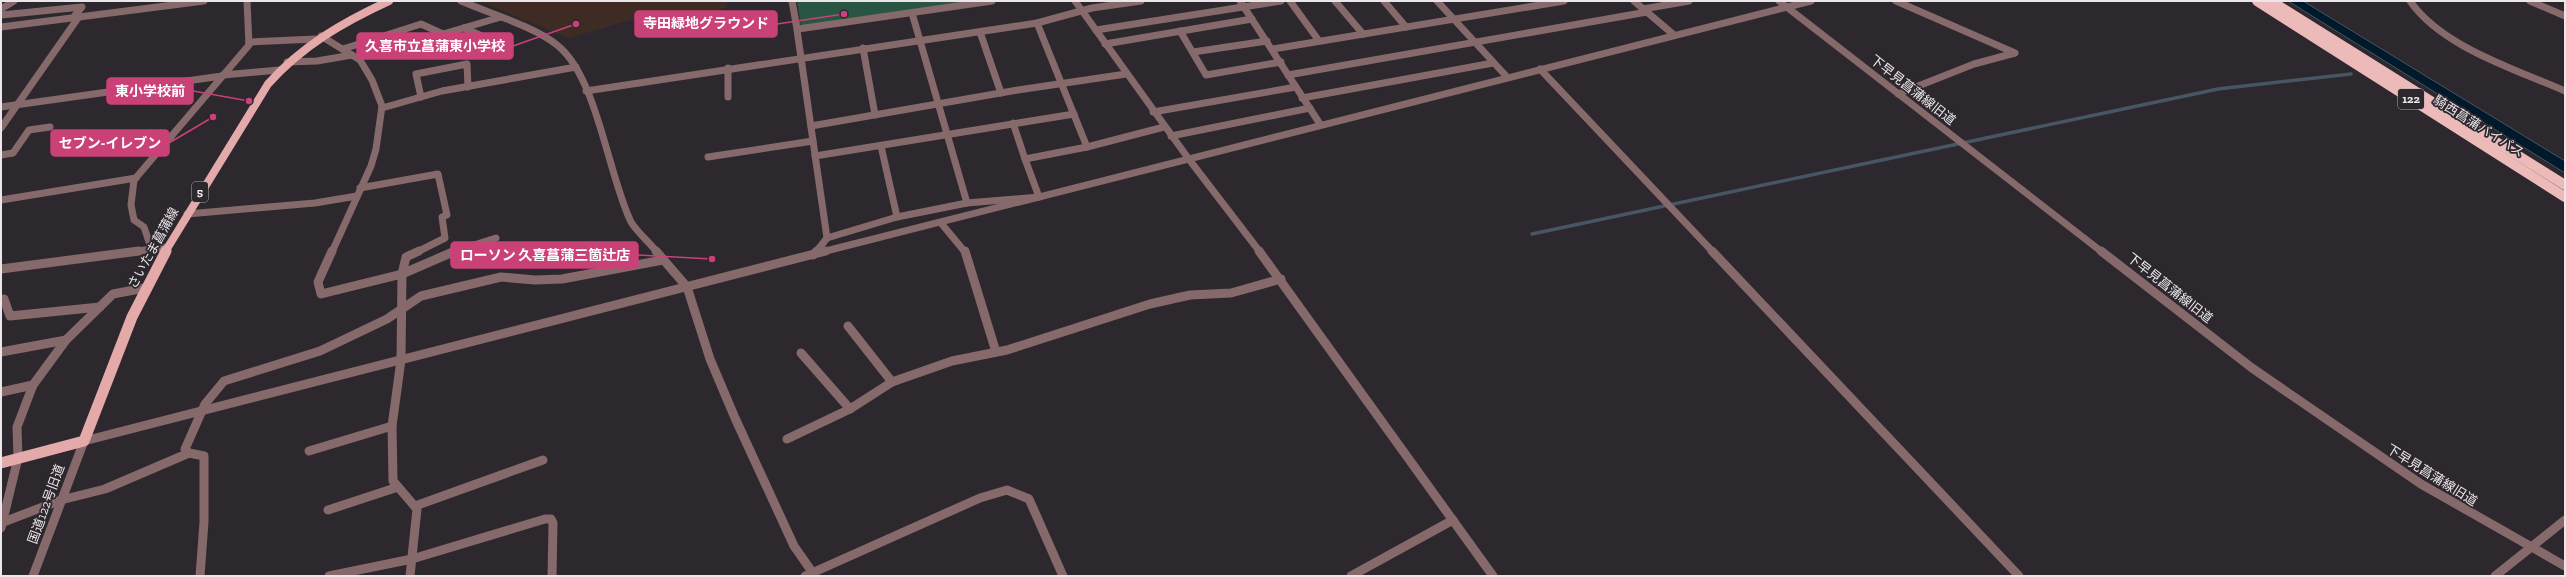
<svg xmlns="http://www.w3.org/2000/svg" width="2566" height="577" font-family="'Zilla Slab','Noto Sans JP',serif">
<style>
.education{fill:#3e2c24}
.green{fill:#295642}
.water{fill:#00192b;stroke:#465664}
.lines{fill:none;stroke-linecap:round;stroke-linejoin:round}
.stream{stroke:#465664;stroke-width:3.5}
.minor-far1{stroke:#86696a;stroke-width:7}
.minor{stroke:#86696a;stroke-width:9}
.tertiary-far1{stroke:#86696a;stroke-width:7}
.tertiary{stroke:#86696a;stroke-width:9}
.primary-far1{stroke:#e4a9a9;stroke-width:8}
.primary{stroke:#e4a9a9;stroke-width:11}
.trunk{stroke:#edbaba;stroke-width:10}
.labels{text-anchor:middle;dominant-baseline:central;stroke-width:3.5;stroke-linejoin:round;paint-order:stroke}
.shield{fill:#2d272e;stroke:#b1adb2;stroke-width:1}
.shield-label{font-size:12px;font-weight:bold;fill:#eae6ea}
.street-label{font-size:13px;fill:#eae6ea;stroke:#2d272e}
.leader{fill:none;stroke:#ca4178;stroke-width:1.5}
.callout-dot{fill:#ca4178;stroke:#2d272e;stroke-width:1.5}
.callout{fill:#ca4178;stroke:#ca4178;stroke-width:1.5}
.callout-label{font-size:14px;text-anchor:middle;font-weight:bold;fill:#fff}
</style>
<rect width="100%" height="100%" fill="#2d272e"/>
<!-- education -->
<polygon class="education" points="479,1 728,1 726,8 651,30 638,18 569,38"/>
<!-- green -->
<polygon class="green" points="797,1 980,1 801,27"/>
<!-- water -->
<polygon class="water" points="2288,1 2303,1 2565,161 2565,173"/>
<g class="lines">
<!-- stream -->
<polyline class="stream" points="1532,234 2218,89 2351,74"/>
<!-- minor-far1 -->
<g class="minor-far1">
<polyline points="792,1 796,23"/>
<polyline points="1240,1 1320,124"/>
<polyline points="1290,1 1319,41"/>
<polyline points="1335,1 1363,34"/>
<polyline points="1384,1 1406,27"/>
<polyline points="1437,1 1507,77"/>
<polyline points="1634,1 1674,35"/>
<polyline points="1896,1 2015,53 1974,64 1898,94"/>
<path d="M2410,1C2442,47 2515,69 2565,91"/>
<polyline points="2530,1 2565,16"/>
<polyline points="1,9 14,1"/>
<polyline points="1643,9 1689,1"/>
<polyline points="912,13 967,203"/>
<polyline points="1,15 82,7 73,18"/>
<polyline points="1037,23 1087,147 1164,127"/>
<polyline points="1,27 204,1"/>
<polyline points="464,28 495,42 504,51"/>
<polyline points="1096,30 1281,1"/>
<polyline points="1180,31 1206,75 1281,62"/>
<polyline points="980,32 1001,93"/>
<polyline points="321,36 360,60 372,80 382,106 376,149 371,166 332,252"/>
<polyline points="249,42 316,39"/>
<polyline points="1105,44 1252,19"/>
<polyline points="863,48 875,115"/>
<polyline points="343,49 421,24 443,34 501,17"/>
<polyline points="1273,49 1564,1"/>
<polyline points="1193,52 1267,41"/>
<polyline points="287,62 317,61 352,55"/>
<polyline points="728,68 728,97"/>
<polyline points="1540,69 1713,252"/>
<polyline points="223,75 279,70"/>
<polyline points="1288,75 1647,12"/>
<polyline points="586,91 1037,23 1092,8 1141,1"/>
<polyline points="421,97 416,74 467,64 468,87"/>
<polyline points="1302,98 1493,63"/>
<polyline points="1,107 222,76"/>
<polyline points="382,108 442,91 576,67"/>
<polyline points="1153,112 1296,87"/>
<polyline points="1013,123 1025,159"/>
<polyline points="811,126 1018,90 1126,74"/>
<polyline points="1,128 78,18"/>
<polyline points="1171,136 1310,108"/>
<polyline points="105,144 171,137"/>
<polyline points="881,146 897,217"/>
<polyline points="1,155 13,153 29,130 50,127"/>
<polyline points="815,156 1074,114"/>
<polyline points="708,157 813,141"/>
<polyline points="1188,158 1260,252"/>
<polyline points="360,188 438,174 447,215 442,217 445,238 417,252"/>
<polyline points="1,200 136,178"/>
<polyline points="187,214 315,203 357,196"/>
<polyline points="941,223 965,252"/>
<polyline points="151,248 144,227 134,220 131,205 134,180 249,45 247,1"/>
<polyline points="131,252 167,247"/>
<polyline points="452,252 496,238"/>
<polyline points="816,252 827,238 897,217 967,203 1039,197 1025,159 1087,147"/>
</g>
<!-- minor -->
<g class="minor">
<polyline points="332,251 318,282 321,294 402,274 401,360 392,426 393,481 417,509 410,576"/>
<polyline points="965,251 996,352"/>
<polyline points="1259,251 1493,576"/>
<polyline points="1712,251 2019,576"/>
<polyline points="813,255 817,251"/>
<polyline points="1,269 139,251"/>
<polyline points="402,274 406,257 419,251"/>
<polyline points="402,274 455,251"/>
<polyline points="1,300 4,299 10,316 100,307"/>
<polyline points="848,326 892,382"/>
<polyline points="1,352 66,340"/>
<polyline points="801,353 850,409"/>
<polyline points="1,392 33,385"/>
<polyline points="787,439 850,409 892,382 952,361 1007,350 1150,304 1190,295 1231,293 1281,279"/>
<polyline points="309,451 392,426"/>
<polyline points="415,506 543,460"/>
<polyline points="328,510 398,487"/>
<polyline points="1,523 61,500 105,489 189,453"/>
<polyline points="1,528 18,458 17,427 33,385 66,340 113,294 145,288"/>
<polyline points="200,576 204,522 204,456 189,453 185,449 205,404 224,381 320,351 387,319 421,296 501,277 535,280 562,279 663,260"/>
<polyline points="329,576 412,559 545,519 551,519 553,523 552,576"/>
<polyline points="805,576 980,498 1007,490 1029,499 1063,576"/>
<polyline points="1351,576 1453,520"/>
</g>
<!-- tertiary-far1 -->
<g class="tertiary-far1">
<path d="M461,1C489,13 535,27 557,45C597,76 608,175 631,222C637,232 649,242 657,252"/>
<polyline points="1075,1 1188,158"/>
<polyline points="1779,1 2102,252"/>
<polyline points="796,23 827,238"/>
<polyline points="798,29 992,1"/>
<polyline points="822,252 1811,1"/>
</g>
<!-- tertiary -->
<g class="tertiary">
<polyline points="656,251 687,287 710,359 735,418 794,546 815,576"/>
<polyline points="2101,251 2252,368 2421,484 2565,566"/>
<polyline points="33,576 84,441 826,251"/>
<polyline points="2495,576 2565,520"/>
</g>
<!-- primary-far1 -->
<path class="primary-far1" d="M165,252L268,84C302,46 343,22 389,1"/>
<!-- primary -->
<polyline class="primary" points="1,463 84,441 132,317 166,251"/>
<!-- trunk -->
<g class="trunk">
<polyline points="2257,1 2565,197"/>
<polyline points="2271,1 2565,185"/>
</g>
</g>
<g class="labels">
<!-- shield labels -->
<g class="shield">
<rect x="2398" y="89" width="26" height="20" rx="3"/>
<rect x="192" y="182" width="16" height="20" rx="3"/>
</g>
<g class="shield-label">
<text x="2411" y="99">122</text>
<text x="200" y="192">5</text>
</g>
<!-- street labels -->
<g class="street-label">
<text transform="translate(1913 90) rotate(38)">下早見菖蒲線旧道</text>
<text transform="translate(2479 126) rotate(32)">騎西菖蒲バイパス</text>
<text transform="translate(153 248) rotate(-61)">さいたま菖蒲線</text>
<text transform="translate(2170 288) rotate(38)">下早見菖蒲線旧道</text>
<text transform="translate(2432 475) rotate(32)">下早見菖蒲線旧道</text>
<text transform="translate(46 504) rotate(-70)">国道122号旧道</text>
</g>
</g>
<!-- callouts -->
<path class="leader" d="M844 14L777 24M576 24L513 46M249 101L193 91M213 117L169 143M712 259L638 255"/>
<g class="callout-dot">
<circle cx="844" cy="14" r="4"/>
<circle cx="576" cy="24" r="4"/>
<circle cx="249" cy="101" r="4"/>
<circle cx="213" cy="117" r="4"/>
<circle cx="712" cy="259" r="4"/>
</g>
<g class="callout">
<rect x="635" y="11" width="142" height="26" rx="4"/>
<rect x="357" y="33" width="156" height="26" rx="4"/>
<rect x="107" y="78" width="86" height="26" rx="4"/>
<rect x="51" y="130" width="118" height="26" rx="4"/>
<rect x="451" y="242" width="187" height="26" rx="4"/>
</g>
<g class="callout-label">
<text x="706" y="28">寺田緑地グラウンド</text>
<text x="435" y="51">久喜市立菖蒲東小学校</text>
<text x="150" y="96">東小学校前</text>
<text x="110" y="148">セブン-イレブン</text>
<text x="545" y="260">ローソン 久喜菖蒲三箇辻店</text>
</g>
<!-- border -->
<rect width="2566" height="577" fill="none" stroke="#eae6ea" stroke-width="4"/>
</svg>
